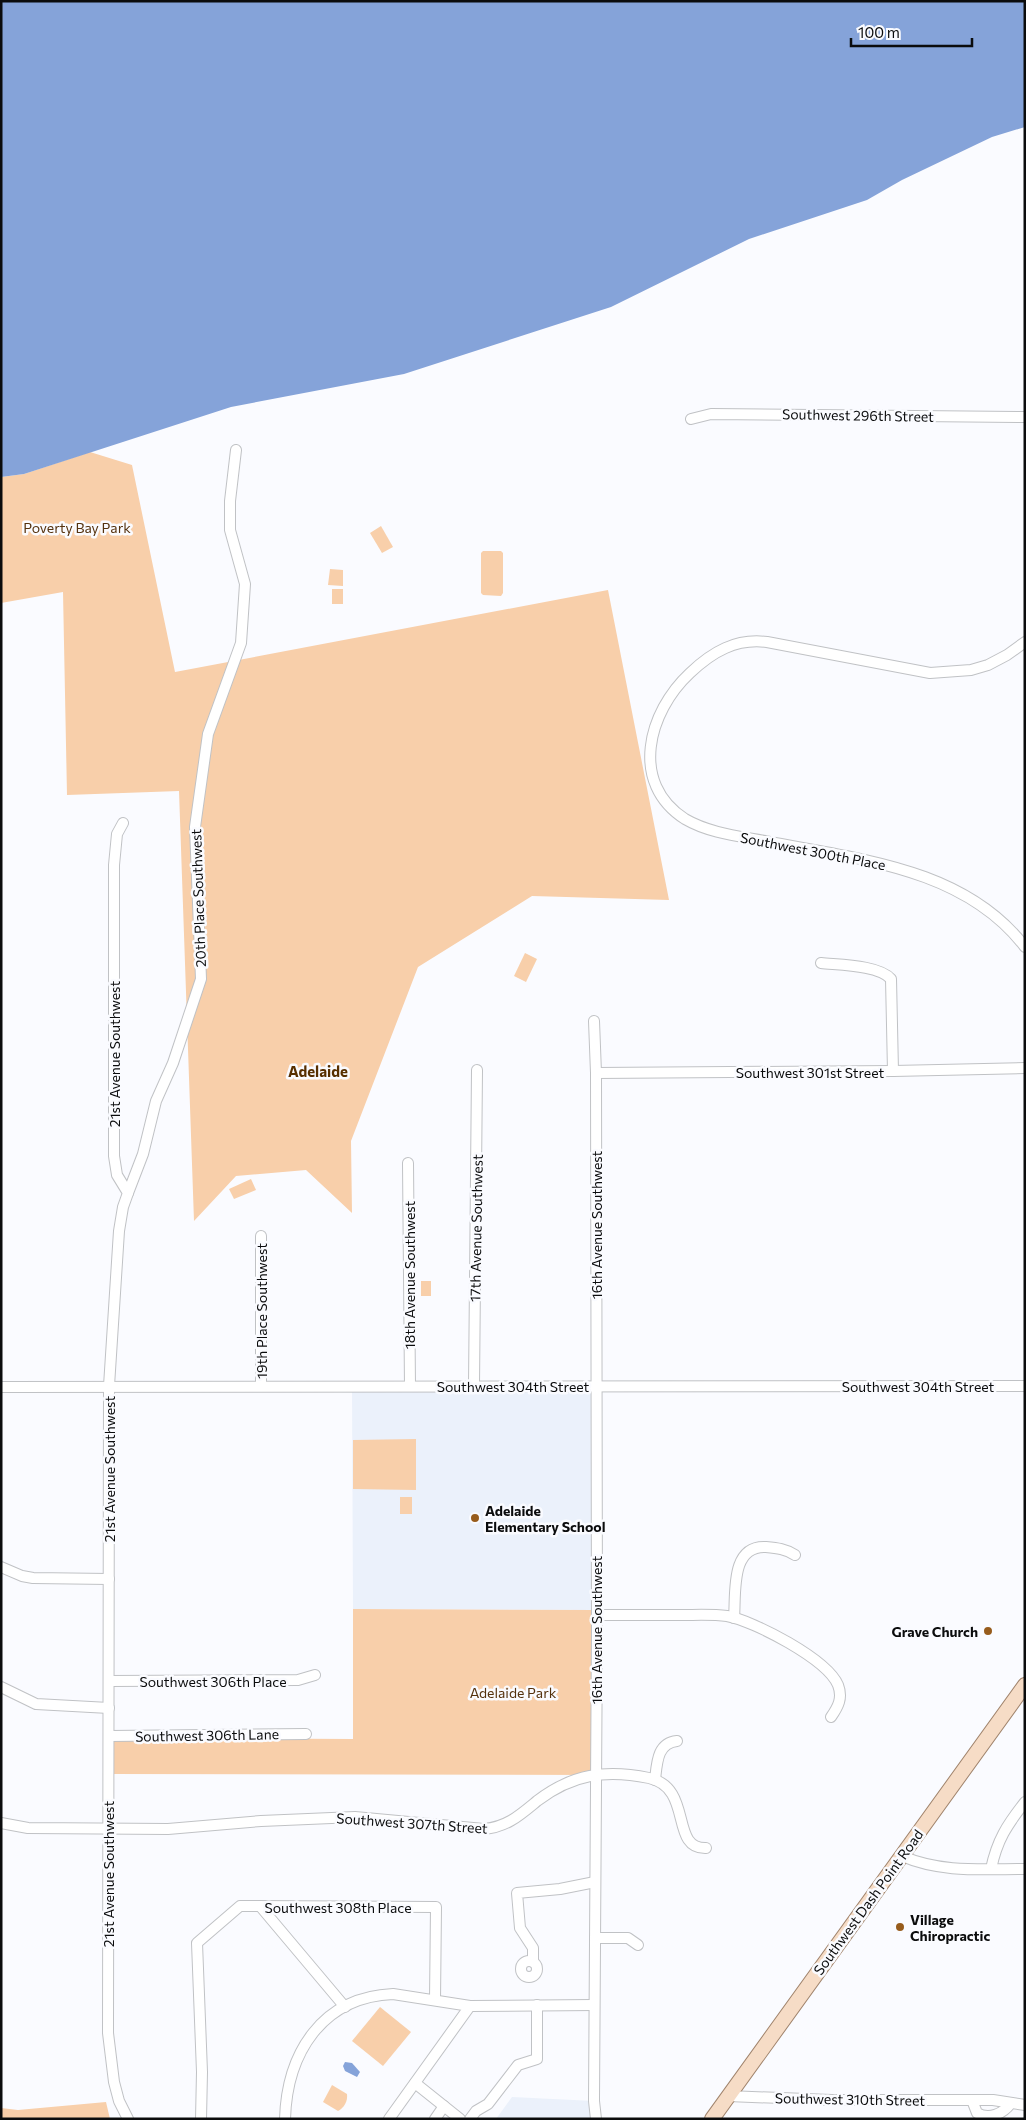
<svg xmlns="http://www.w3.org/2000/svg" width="1026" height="2120" font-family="Commissioner,sans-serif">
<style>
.built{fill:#ebf1fb}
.green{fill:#f8cfaa}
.water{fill:#85a3d9}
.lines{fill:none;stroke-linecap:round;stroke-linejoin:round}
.minor-casing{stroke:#c0c2c5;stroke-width:12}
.major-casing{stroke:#a0846d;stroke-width:16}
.minor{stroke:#fff;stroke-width:10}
.major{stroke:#f6dcc6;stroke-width:14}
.poi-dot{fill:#975c1c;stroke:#fafbff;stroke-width:2}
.labels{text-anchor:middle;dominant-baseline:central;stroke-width:5;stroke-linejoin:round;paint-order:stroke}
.street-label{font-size:14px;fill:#0b0c0d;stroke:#fafbff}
.park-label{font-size:14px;fill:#55320e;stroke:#fafbff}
.poi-label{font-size:14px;font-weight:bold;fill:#0b0c0d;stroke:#fafbff;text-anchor:start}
.neighbourhood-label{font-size:15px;font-weight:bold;fill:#572f00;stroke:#fafbff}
</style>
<rect width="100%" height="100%" fill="#fafbff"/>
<!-- built -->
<g class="built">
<polygon points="352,1386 597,1386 596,1610 353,1609"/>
<polygon points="512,2097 594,2101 596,2119 496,2119"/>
</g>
<!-- green -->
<g class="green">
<polygon points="90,452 132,465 175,672 608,590 669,900 532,896 418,967 351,1141 352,1213 306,1170 236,1176 194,1221 179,791 67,795 63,592 1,603 1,477 24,474"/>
<polygon points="381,526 393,547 382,553 370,533"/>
<polygon points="483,551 501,551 503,553 503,593 501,596 483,595 481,593 481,553"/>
<polygon points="330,569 343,570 343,586 328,585"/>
<rect x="332" y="589" width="11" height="15"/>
<polygon points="525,953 537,959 526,982 514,976"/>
<polygon points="251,1179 256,1190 234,1199 229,1189"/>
<rect x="421" y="1281" width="10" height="15"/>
<polygon points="416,1439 416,1490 353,1489 353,1440"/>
<rect x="400" y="1497" width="12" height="17"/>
<polygon points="353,1609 596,1610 596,1775 109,1774 109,1738 353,1739"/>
<polygon points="380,2007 411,2032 383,2066 352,2041"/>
<path d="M332,2085L347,2094C348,2101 344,2108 338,2111L323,2102Z"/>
<polygon points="106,2102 110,2119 1,2119 1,2108 18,2110"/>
</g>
<!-- water -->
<g class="water">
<polygon points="1,1 1025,1 1025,127 992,137 902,180 867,200 749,239 611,307 404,374 231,407 24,474 1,477"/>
<polygon points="345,2062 352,2063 360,2072 357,2077 345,2071 343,2066"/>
</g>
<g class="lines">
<!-- minor casing -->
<g class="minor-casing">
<g id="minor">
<polyline points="691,419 711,414 1025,417"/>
<path d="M1025,642L1007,655L988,665L971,670L930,673L767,642C736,638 712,652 690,673C648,712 629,783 685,819C709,833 738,836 765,841C856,859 964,867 1025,947"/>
<polyline points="123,823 117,834 114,865 114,1156 117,1175 128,1193 123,1207 119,1231 109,1386 108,2033 114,2082 119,2101 128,2119"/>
<path d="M821,963C839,965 879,965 891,979L893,1071"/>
<polyline points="594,1021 596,1073 597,1629 594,2101 596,2119"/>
<polyline points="596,1073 893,1071 1025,1068"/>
<polyline points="408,1163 410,1386"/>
<polyline points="128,1193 143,1154 156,1101 173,1063 201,979 195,827 208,734 241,643 245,584 230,530 230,501 236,450"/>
<polyline points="261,1236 261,1386"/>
<polyline points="474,1386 477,1070"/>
<polyline points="1,1387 1025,1386"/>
<polyline points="1,1567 22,1576 33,1578 109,1579"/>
<path d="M597,1615C625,1615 653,1615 681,1615C696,1615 712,1614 727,1616C754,1621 827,1659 838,1685C843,1698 838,1707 831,1717"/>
<path d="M734,1618C736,1593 730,1545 766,1547C777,1548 786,1549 795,1555"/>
<polyline points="109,1681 298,1680 315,1675"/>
<polyline points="1,1687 36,1704 109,1708"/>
<polyline points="109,1736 306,1734"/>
<path d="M655,1780C657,1763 657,1743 677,1741"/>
<path d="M1,1823L28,1828L168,1829L261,1821L355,1817L484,1829C507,1827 520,1815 537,1801C572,1774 606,1769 649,1778C694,1788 669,1849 706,1848"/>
<path d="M902,1856C941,1873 983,1869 1025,1869"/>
<path d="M991,1869C997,1840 1007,1825 1025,1802"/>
<polyline points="260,1906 345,2007"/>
<polyline points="595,1938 628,1938 638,1945"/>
<circle cx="529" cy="1969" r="8"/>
<polyline points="533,1962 533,1948 520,1928 517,1893 560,1889 595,1882"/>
<polyline points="415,2083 460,2119"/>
<polyline points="728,2096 832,2100 993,2100 1025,2105"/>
<path d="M972,2100L977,2113C989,2120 1003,2114 1011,2103"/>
<polyline points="201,2119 202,2072 197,1943 240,1906 436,1907 435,2000"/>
<path d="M285,2119C287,2053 322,1997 393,1994L470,2006L594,2005"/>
<polyline points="389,2119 470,2006"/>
<polyline points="435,2119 444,2106"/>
<polyline points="470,2119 476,2111 488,2104 518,2065 537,2059 537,2005"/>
</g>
</g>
<!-- major casing -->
<g class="major-casing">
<polyline id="major" points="712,2119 1025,1685"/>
</g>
<!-- minor -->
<use href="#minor" class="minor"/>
<!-- major -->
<use href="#major" class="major"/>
</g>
<!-- markers -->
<g class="poi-dot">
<circle cx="475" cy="1518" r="5"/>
<circle cx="988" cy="1631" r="5"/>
<circle cx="900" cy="1927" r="5"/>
</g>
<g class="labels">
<!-- street labels -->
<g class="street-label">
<text transform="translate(858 415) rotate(1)">Southwest 296th Street</text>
<text transform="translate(813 851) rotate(11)">Southwest 300th Place</text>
<text transform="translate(198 898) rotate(-92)">20th Place Southwest</text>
<text transform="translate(114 1054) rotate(-90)">21st Avenue Southwest</text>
<text x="810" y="1072">Southwest 301st Street</text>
<text transform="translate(596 1225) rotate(-90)">16th Avenue Southwest</text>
<text transform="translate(476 1228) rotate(-89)">17th Avenue Southwest</text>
<text transform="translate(409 1275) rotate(-90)">18th Avenue Southwest</text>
<text transform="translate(261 1311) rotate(-90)">19th Place Southwest</text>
<text x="513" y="1386">Southwest 304th Street</text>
<text x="918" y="1386">Southwest 304th Street</text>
<text transform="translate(109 1469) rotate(-90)">21st Avenue Southwest</text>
<text transform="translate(596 1630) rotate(-90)">16th Avenue Southwest</text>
<text x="213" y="1681">Southwest 306th Place</text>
<text transform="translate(207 1735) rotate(-1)">Southwest 306th Lane</text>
<text transform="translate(412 1823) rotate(4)">Southwest 307th Street</text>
<text transform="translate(108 1874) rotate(-90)">21st Avenue Southwest</text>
<text transform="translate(868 1902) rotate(-54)">Southwest Dash Point Road</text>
<text x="338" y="1907">Southwest 308th Place</text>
<text transform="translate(850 2099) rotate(1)">Southwest 310th Street</text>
</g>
<!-- park labels -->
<g class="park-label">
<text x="77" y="527">Poverty Bay Park</text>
<text x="513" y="1692">Adelaide Park</text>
</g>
<!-- poi labels -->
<g class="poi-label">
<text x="485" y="1510">Adelaide<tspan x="485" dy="16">Elementary School</tspan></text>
<text x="978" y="1631" text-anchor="end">Grave Church</text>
<text x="910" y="1919">Village<tspan x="910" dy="16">Chiropractic</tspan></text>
</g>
<!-- neighbourhood labels -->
<g class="neighbourhood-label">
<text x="318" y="1071">Adelaide</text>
</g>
</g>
<!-- border -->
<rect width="1026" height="2120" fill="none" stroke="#0b0c0d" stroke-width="5"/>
<!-- scale -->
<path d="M851 38v8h121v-8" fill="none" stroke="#0b0c0d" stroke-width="2.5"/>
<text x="858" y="38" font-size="15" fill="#0b0c0d" stroke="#fafbff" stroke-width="4" paint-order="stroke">100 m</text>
</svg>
